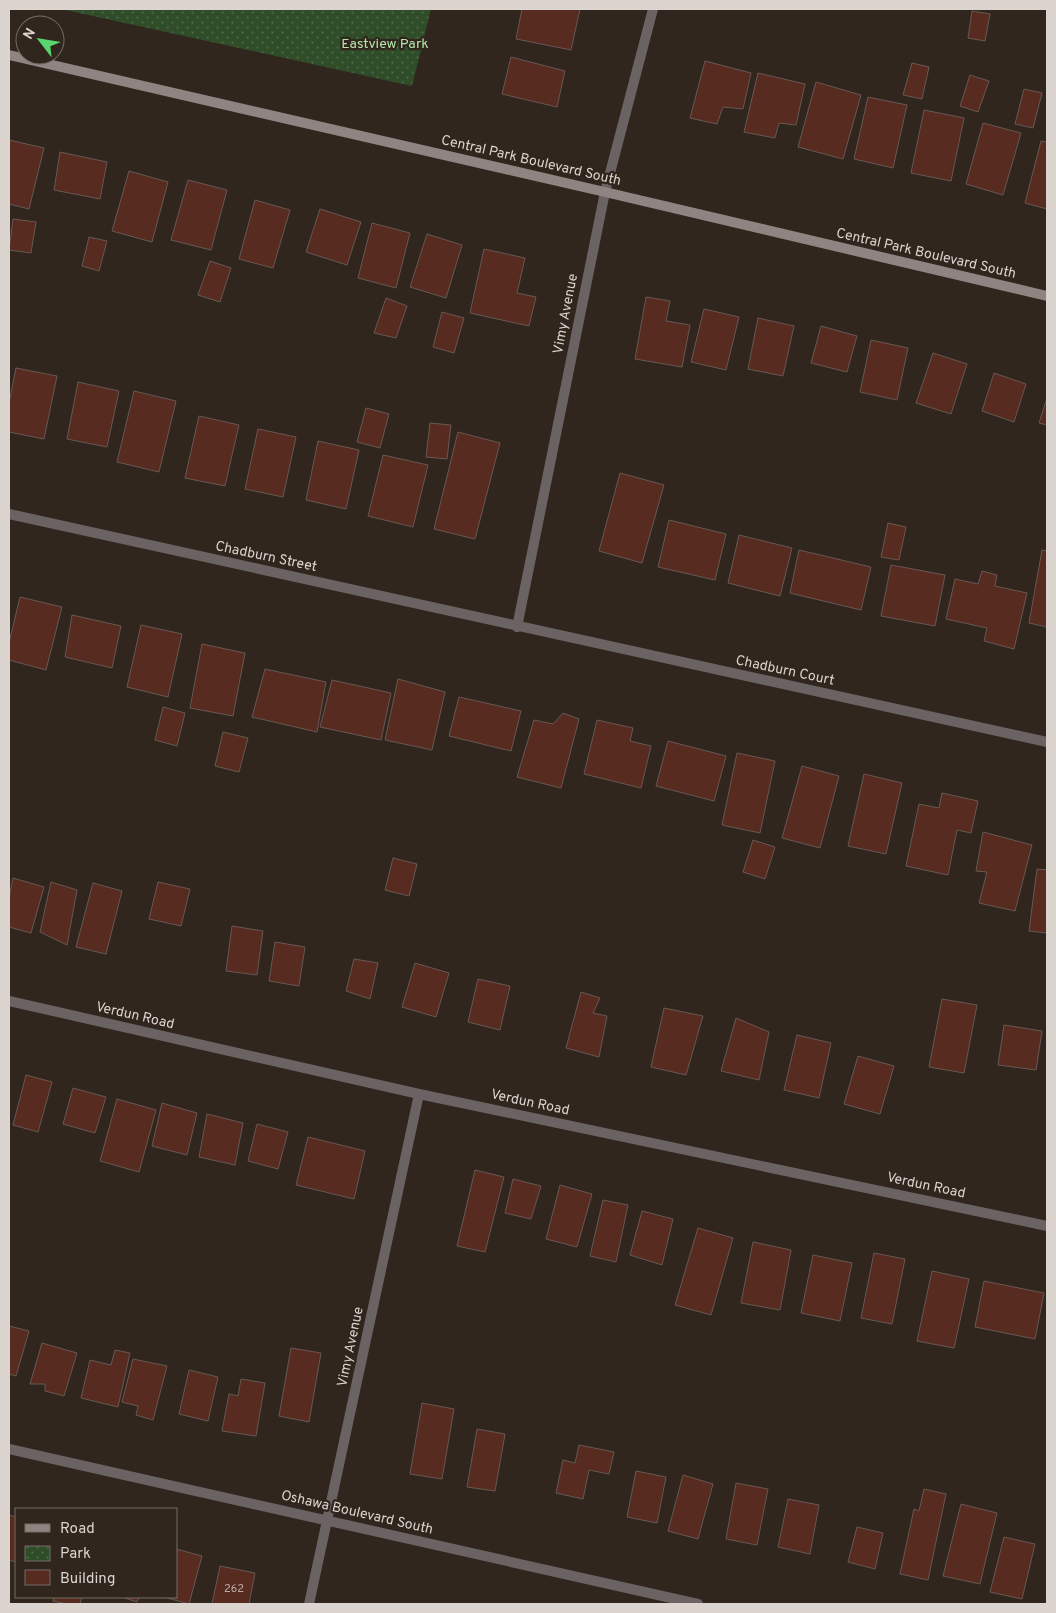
<svg xmlns="http://www.w3.org/2000/svg" width="1056" height="1613" font-family="Overpass,sans-serif">
<style>
.park{fill:url(#park-dots)}
.building{fill:#572b1f;stroke:#675854}
.lines{fill:none;stroke-linecap:round;stroke-linejoin:round}
.street{stroke:#6b6363;stroke-width:10}
.secondary{stroke:#908483;stroke-width:10}
.labels{text-anchor:middle;dominant-baseline:central;stroke-width:4.5;stroke-linejoin:round;paint-order:stroke}
.number-label{font-size:11px;fill:#baaaa3}
.park-label{font-size:14px;fill:#b4e6a8;stroke:#31261e}
.street-label{font-size:14px;fill:#dbd4cf;stroke:#31261e}
</style>
<defs>
<pattern id="park-dots" width="8" height="8" patternUnits="userSpaceOnUse" patternTransform="scale(1.25)"><rect width="8" height="8" fill="#304d29"/><path d="M2 2h.1M6 6h.1" fill="none" stroke="#4d6647" stroke-width="1.8" stroke-linecap="round"/></pattern>
</defs>
<rect width="100%" height="100%" fill="#31261e"/>
<!-- park -->
<polygon class="park" points="61,9 431,9 412,86"/>
<!-- building -->
<g class="building">
<polygon points="522,9 580,9 571,50 516,39"/>
<polygon points="972,11 990,14 985,41 968,38"/>
<polygon points="511,57 565,71 557,107 502,94"/>
<polygon points="705,61 751,73 743,109 723,107 717,124 690,118"/>
<polygon points="912,63 929,67 922,99 903,95"/>
<polygon points="758,73 805,84 796,125 779,123 775,138 744,132"/>
<polygon points="970,75 989,81 978,112 960,106"/>
<polygon points="816,82 861,95 843,159 798,147"/>
<polygon points="1024,89 1042,93 1033,128 1015,124"/>
<polygon points="868,97 907,105 893,168 854,159"/>
<polygon points="924,110 964,118 951,181 911,173"/>
<polygon points="983,123 1021,133 1003,195 966,184"/>
<polygon points="9,140 44,148 29,209 9,204"/>
<polygon points="1041,141 1047,142 1047,209 1025,203"/>
<polygon points="60,152 107,162 100,199 54,190"/>
<polygon points="129,171 168,182 152,242 112,231"/>
<polygon points="188,180 227,190 211,250 171,240"/>
<polygon points="255,200 290,210 273,268 239,259"/>
<polygon points="320,209 361,222 347,265 306,252"/>
<polygon points="13,219 36,222 31,253 9,250"/>
<polygon points="372,223 410,233 396,288 358,278"/>
<polygon points="427,234 462,245 446,298 410,287"/>
<polygon points="89,237 107,241 99,271 82,266"/>
<polygon points="484,249 525,258 517,293 536,297 529,326 470,313"/>
<polygon points="210,261 231,268 220,302 198,295"/>
<polygon points="646,297 670,301 666,321 690,325 682,367 635,359"/>
<polygon points="386,298 407,306 396,338 374,333"/>
<polygon points="704,309 739,317 726,370 691,362"/>
<polygon points="442,312 464,318 454,353 433,347"/>
<polygon points="758,318 794,326 783,376 748,369"/>
<polygon points="821,326 857,336 847,372 811,363"/>
<polygon points="871,340 908,348 897,400 860,392"/>
<polygon points="933,353 967,364 951,414 916,403"/>
<polygon points="16,368 57,376 44,439 9,432 9,403"/>
<polygon points="994,373 1026,384 1014,422 982,411"/>
<polygon points="78,382 119,391 107,447 67,439"/>
<polygon points="134,391 176,401 159,472 117,462"/>
<polygon points="1047,398 1047,425 1039,423"/>
<polygon points="366,408 389,414 380,448 357,442"/>
<polygon points="199,416 239,425 225,486 185,478"/>
<polygon points="430,423 451,425 447,459 426,457"/>
<polygon points="258,429 296,437 283,497 245,489"/>
<polygon points="458,432 500,443 475,539 434,529"/>
<polygon points="318,441 359,450 346,509 306,500"/>
<polygon points="383,455 428,465 413,527 368,516"/>
<polygon points="620,473 664,485 642,563 599,551"/>
<polygon points="669,520 726,534 715,580 658,567"/>
<polygon points="888,523 906,527 899,560 881,557"/>
<polygon points="739,535 792,548 780,596 728,583"/>
<polygon points="799,550 871,567 861,610 790,593"/>
<polygon points="1042,550 1047,551 1047,627 1029,623"/>
<polygon points="891,565 945,575 935,626 881,616"/>
<polygon points="982,571 997,575 995,586 1027,593 1014,649 984,641 987,628 946,619 955,579 978,584"/>
<polygon points="20,597 62,607 46,670 9,660 9,643"/>
<polygon points="72,615 121,626 112,668 65,657"/>
<polygon points="141,625 182,634 168,697 127,687"/>
<polygon points="202,644 245,653 233,716 190,708"/>
<polygon points="265,669 326,682 317,732 252,717"/>
<polygon points="398,679 445,692 432,750 385,740"/>
<polygon points="332,680 391,693 381,740 320,727"/>
<polygon points="459,697 521,711 511,751 449,736"/>
<polygon points="163,707 185,713 177,746 155,740"/>
<polygon points="563,713 579,719 561,788 517,777 534,720 553,724"/>
<polygon points="597,720 633,728 630,741 651,746 641,788 584,774"/>
<polygon points="223,732 248,738 239,772 215,766"/>
<polygon points="668,741 726,756 714,801 656,786"/>
<polygon points="737,753 775,761 760,833 722,825"/>
<polygon points="802,766 839,776 820,848 782,838"/>
<polygon points="864,774 902,783 886,854 848,846"/>
<polygon points="942,793 978,801 971,833 957,830 948,875 906,866 919,804 939,808"/>
<polygon points="983,832 1032,845 1015,911 979,903 987,872 976,871"/>
<polygon points="753,840 775,847 765,879 743,872"/>
<polygon points="393,858 417,864 409,896 385,890"/>
<polygon points="1037,869 1047,870 1047,933 1029,931"/>
<polygon points="13,878 44,887 31,933 9,927 9,898"/>
<polygon points="51,882 77,890 67,945 40,932"/>
<polygon points="158,882 190,889 181,926 149,919"/>
<polygon points="93,883 122,891 106,954 76,947"/>
<polygon points="232,926 263,931 257,975 226,971"/>
<polygon points="275,942 305,947 299,986 269,981"/>
<polygon points="354,959 378,963 370,999 346,991"/>
<polygon points="415,963 449,973 436,1017 402,1007"/>
<polygon points="478,979 510,986 500,1030 468,1022"/>
<polygon points="581,992 600,998 593,1013 607,1016 599,1057 566,1048"/>
<polygon points="942,999 977,1005 964,1073 929,1067"/>
<polygon points="664,1008 703,1016 686,1075 651,1067"/>
<polygon points="736,1018 769,1032 759,1080 721,1071"/>
<polygon points="1004,1025 1042,1031 1036,1070 998,1065"/>
<polygon points="797,1035 831,1043 819,1098 784,1090"/>
<polygon points="858,1056 894,1066 880,1114 844,1104"/>
<polygon points="26,1075 52,1082 38,1132 13,1125"/>
<polygon points="73,1088 106,1097 95,1133 63,1124"/>
<polygon points="117,1099 156,1110 139,1172 100,1161"/>
<polygon points="162,1103 197,1113 187,1155 152,1146"/>
<polygon points="207,1114 243,1123 235,1165 199,1157"/>
<polygon points="257,1124 288,1132 278,1169 248,1161"/>
<polygon points="308,1137 365,1151 354,1199 296,1185"/>
<polygon points="475,1170 504,1177 485,1252 457,1246"/>
<polygon points="513,1179 541,1186 531,1219 505,1213"/>
<polygon points="560,1185 592,1194 577,1247 546,1239"/>
<polygon points="603,1200 628,1205 616,1262 590,1256"/>
<polygon points="642,1211 673,1219 662,1265 630,1255"/>
<polygon points="698,1228 733,1238 711,1315 675,1305"/>
<polygon points="753,1242 791,1250 780,1310 741,1303"/>
<polygon points="874,1253 905,1259 892,1324 861,1318"/>
<polygon points="813,1255 852,1263 840,1321 801,1313"/>
<polygon points="932,1271 969,1279 954,1348 917,1341"/>
<polygon points="984,1281 1044,1293 1035,1339 975,1327"/>
<polygon points="9,1326 29,1331 16,1376 9,1374"/>
<polygon points="42,1343 77,1353 64,1396 45,1391 45,1384 30,1384"/>
<polygon points="291,1348 321,1353 309,1422 279,1416"/>
<polygon points="115,1350 130,1353 118,1407 81,1398 90,1360 111,1365"/>
<polygon points="133,1359 167,1366 153,1420 136,1415 138,1406 122,1402"/>
<polygon points="189,1370 218,1377 208,1421 179,1414"/>
<polygon points="241,1379 265,1383 256,1436 222,1431 229,1394 238,1396"/>
<polygon points="422,1403 454,1409 442,1479 410,1474"/>
<polygon points="477,1429 505,1434 495,1491 467,1487"/>
<polygon points="579,1445 614,1452 609,1474 589,1470 583,1499 556,1493 563,1460 575,1463"/>
<polygon points="636,1471 666,1477 657,1523 627,1517"/>
<polygon points="683,1475 713,1484 698,1539 668,1531"/>
<polygon points="736,1483 768,1489 757,1545 726,1539"/>
<polygon points="924,1489 946,1494 928,1580 900,1574 914,1509 919,1511"/>
<polygon points="788,1499 819,1505 810,1554 778,1547"/>
<polygon points="961,1504 997,1513 980,1584 943,1576"/>
<polygon points="9,1515 16,1517 16,1562 9,1560"/>
<polygon points="857,1527 883,1533 875,1569 848,1562"/>
<polygon points="1004,1537 1035,1544 1022,1599 990,1592"/>
<polygon points="176,1549 202,1556 189,1604 164,1597 176,1597"/>
<polygon points="220,1566 255,1573 249,1604 212,1604"/>
<polygon points="54,1597 82,1597 80,1604 67,1604 53,1601"/>
<polygon points="122,1597 139,1597 137,1602"/>
</g>
<g class="lines">
<!-- street -->
<g class="street">
<polyline points="9,514 1047,742"/>
<polyline points="517,627 605,192 653,9"/>
<polyline points="9,1001 419,1094 1047,1226"/>
<polyline points="9,1449 698,1604"/>
<polyline points="309,1604 419,1094"/>
</g>
<!-- secondary -->
<polyline class="secondary" points="9,55 605,192 1047,296"/>
</g>
<g class="labels">
<!-- number labels -->
<g class="number-label">
<text x="234" y="1589">262</text>
</g>
<!-- park labels -->
<g class="park-label">
<text x="385" y="44">Eastview Park</text>
</g>
<!-- street labels -->
<g class="street-label">
<text transform="translate(531 161) rotate(13)">Central Park Boulevard South</text>
<text transform="translate(926 254) rotate(13)">Central Park Boulevard South</text>
<text transform="translate(566 314) rotate(-79)">Vimy Avenue</text>
<text transform="translate(266 557) rotate(12)">Chadburn Street</text>
<text transform="translate(785 671) rotate(12)">Chadburn Court</text>
<text transform="translate(135 1016) rotate(13)">Verdun Road</text>
<text transform="translate(530 1103) rotate(12)">Verdun Road</text>
<text transform="translate(926 1186) rotate(12)">Verdun Road</text>
<text transform="translate(351 1347) rotate(-78)">Vimy Avenue</text>
<text transform="translate(357 1513) rotate(13)">Oshawa Boulevard South</text>
</g>
</g>
<!-- border -->
<rect width="1056" height="1613" fill="none" stroke="#dbd4cf" stroke-width="20"/>
<!-- legend -->
<rect x="15" y="1508" width="162" height="90" fill="#31261e" stroke="#756c65"/>
<rect x="25" y="1524" width="25" height="8" fill="#908483" stroke="#756c65"/>
<text x="60" y="1533" font-size="15" fill="#dbd4cf">Road</text>
<rect x="25" y="1546" width="25" height="15" fill="url(#park-dots)" stroke="#756c65"/>
<text x="60" y="1558" font-size="15" fill="#dbd4cf">Park</text>
<rect x="25" y="1570" width="25" height="15" fill="#572b1f" stroke="#756c65"/>
<text x="60" y="1583" font-size="15" fill="#dbd4cf">Building</text>
<!-- north arrow -->
<g transform="translate(40 40) rotate(301)"><circle r="24" fill="#31261e" stroke="#756c65"/>
<path d="M0-4L9 19L0 12L-9 19Z" fill="#59d56f"/>
<text y="-8" font-size="14" font-weight="bold" text-anchor="middle" fill="#dbd4cf">N</text>
</g>
</svg>
